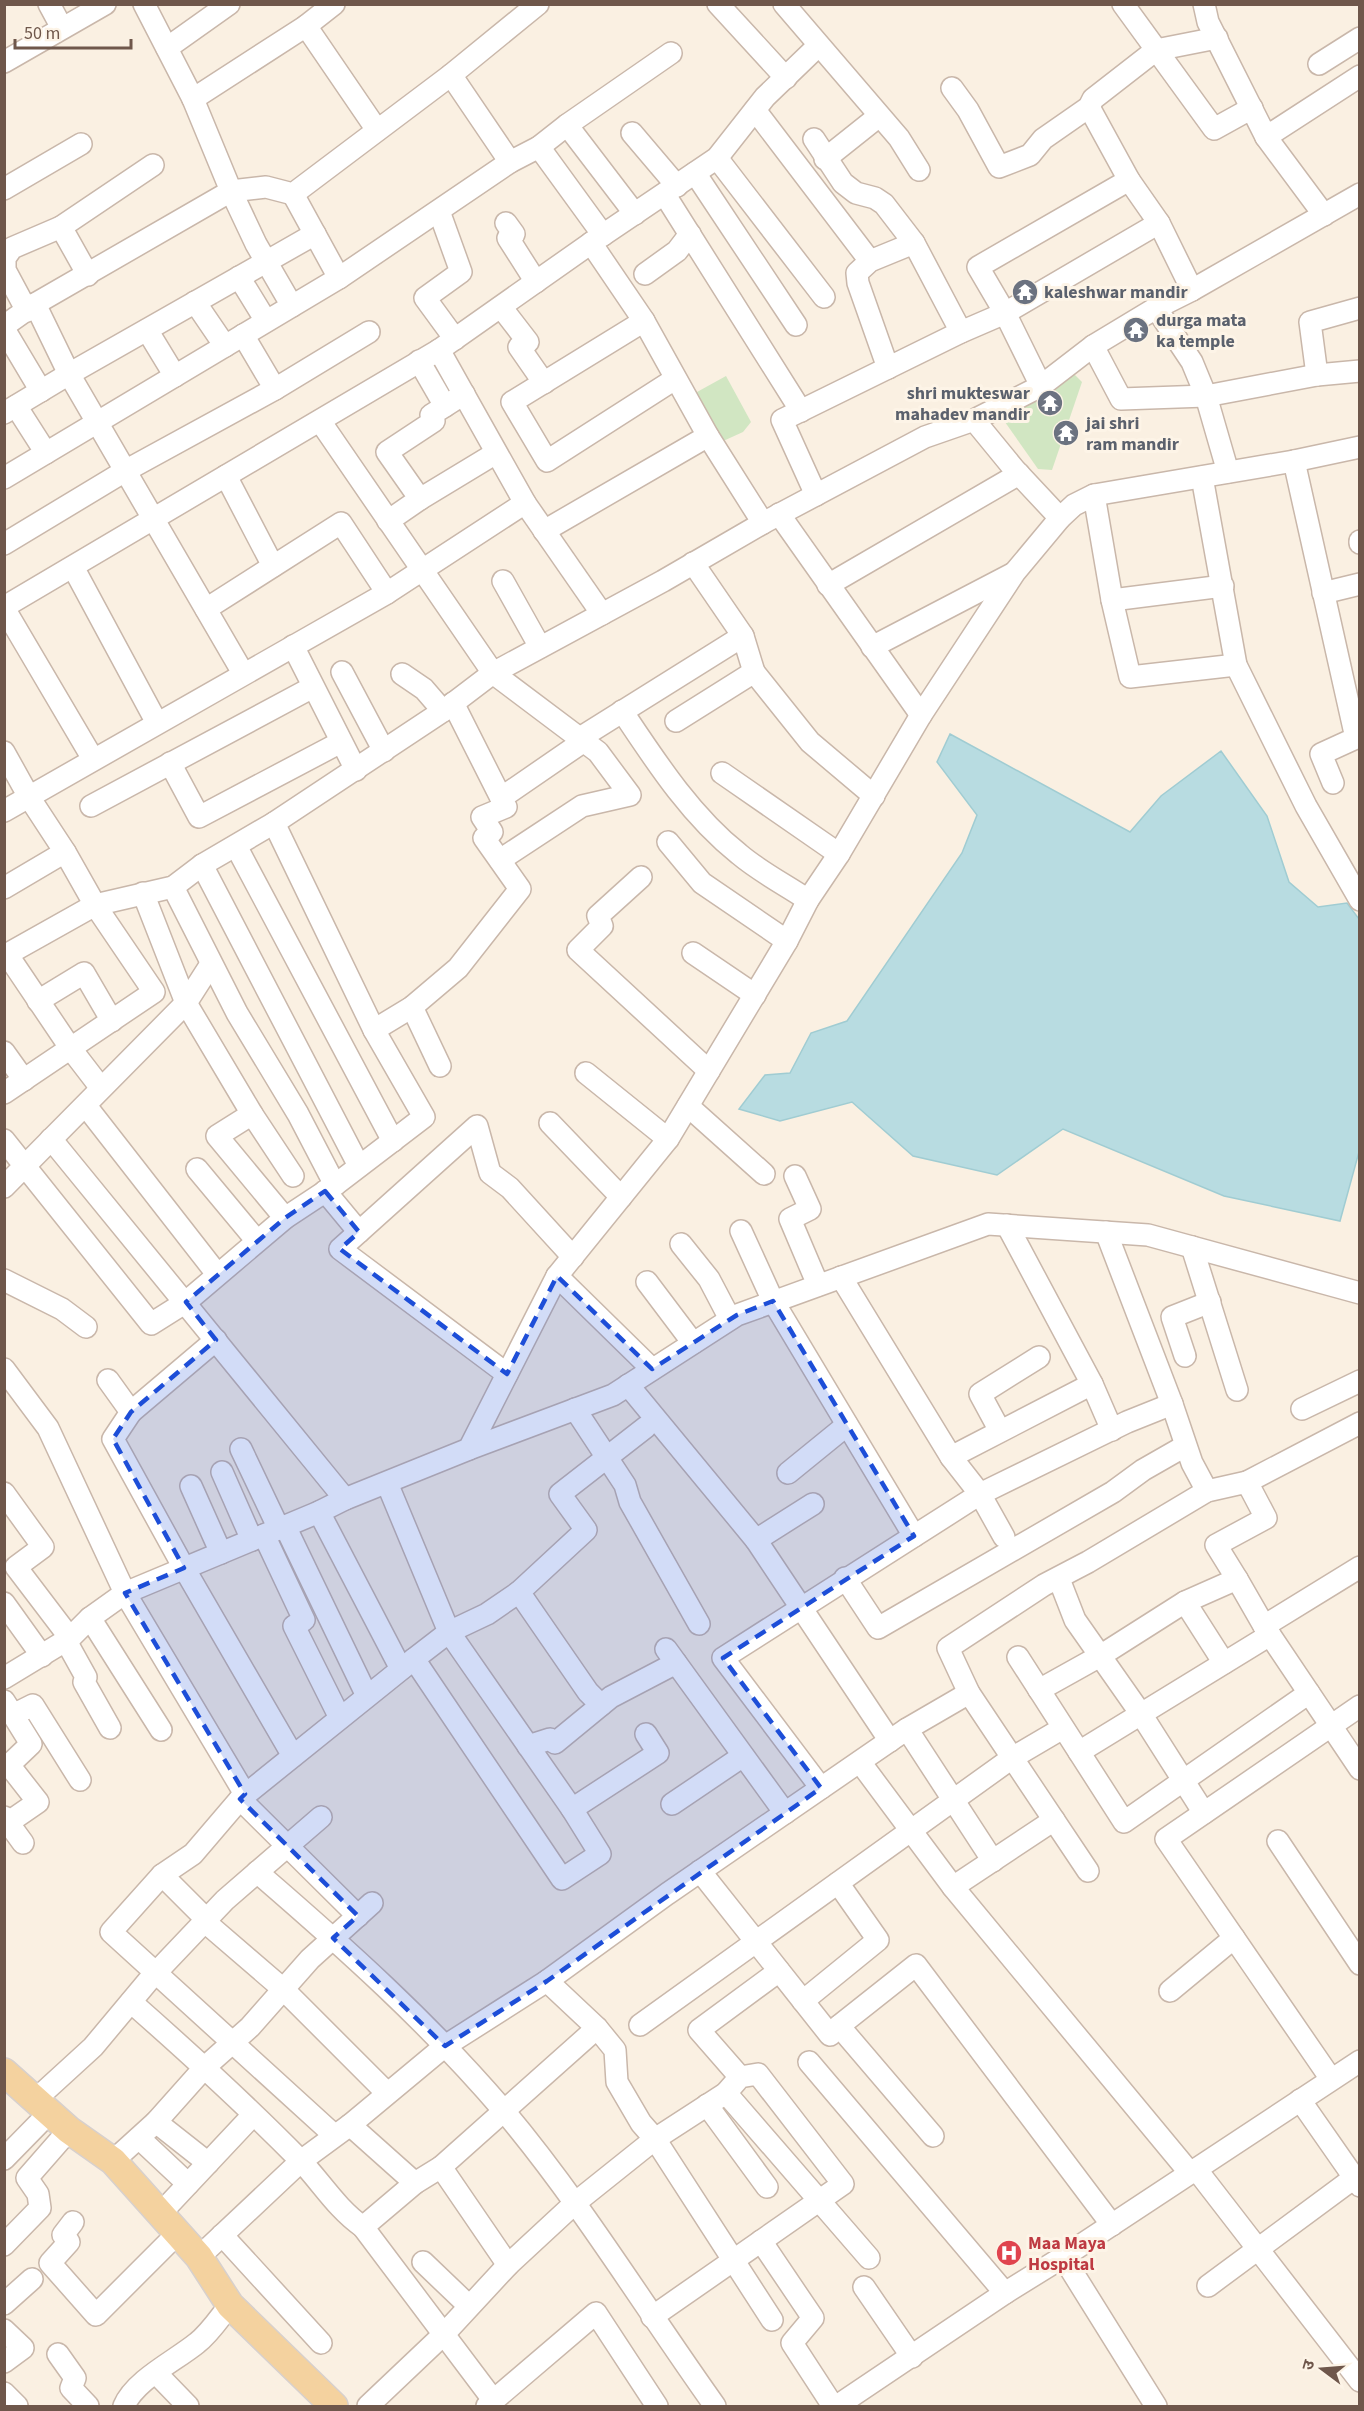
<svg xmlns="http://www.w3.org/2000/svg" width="1364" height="2411" font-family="'Source Sans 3','Noto Sans Devanagari',sans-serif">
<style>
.green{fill:#d1e6c2}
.water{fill:#b8dce1;stroke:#a0ccd2;stroke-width:1.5}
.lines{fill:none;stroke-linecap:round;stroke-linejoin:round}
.minor-casing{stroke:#c9b7aa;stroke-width:24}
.major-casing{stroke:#d7d0cd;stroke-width:30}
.minor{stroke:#fff;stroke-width:21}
.major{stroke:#f4d29f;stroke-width:27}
.marked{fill:#1d4ed8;fill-opacity:0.2;stroke:#1d4ed8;stroke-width:4.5;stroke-dasharray:12 8;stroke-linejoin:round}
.labels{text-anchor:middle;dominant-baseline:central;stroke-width:6;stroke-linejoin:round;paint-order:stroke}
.worship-label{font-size:18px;font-weight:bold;fill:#5b616d;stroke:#fdf4e7;text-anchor:start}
.health-label{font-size:18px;font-weight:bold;fill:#be3a42;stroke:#fdf4e7;text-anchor:start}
</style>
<rect width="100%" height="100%" fill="#faf0e2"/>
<!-- green -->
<g class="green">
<polygon points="1074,374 1082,382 1052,470 1038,469 993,405"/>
<polygon points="726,376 751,422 743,432 721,442 697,406 697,392"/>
</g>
<!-- water -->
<polygon class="water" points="950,734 1130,832 1161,796 1221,751 1267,816 1289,882 1318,907 1347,903 1359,919 1359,1152 1340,1221 1224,1196 1063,1129 997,1175 913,1156 852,1102 780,1121 739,1109 765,1075 790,1073 811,1033 847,1021 962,853 977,815 937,762"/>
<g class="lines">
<!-- minor casing -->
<g class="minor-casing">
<g id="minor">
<polyline points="49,4 62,28"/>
<polyline points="144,4 193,99 231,191 256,244 292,306"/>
<polyline points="718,4 786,78"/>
<polyline points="784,4 899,138 919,170"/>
<polyline points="1123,4 1214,129 1252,108"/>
<polyline points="1204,4 1208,22 1266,137 1324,215"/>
<polyline points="306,26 377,130"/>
<polyline points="167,48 229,4"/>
<polyline points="4,62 105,4"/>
<polyline points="1319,64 1360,38"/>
<polyline points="451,75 510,162"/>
<polyline points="952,88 968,110 999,167 1030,155 1043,139 1089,107 1093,99 1156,50 1217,38"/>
<polyline points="193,99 306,26 334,4"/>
<polyline points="1089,107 1129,180 1159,223 1192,290"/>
<polyline points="755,110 870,261"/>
<polyline points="567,125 635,214"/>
<polyline points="632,133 677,186"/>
<polyline points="1266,137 1360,76"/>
<polyline points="814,139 843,183 856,193 875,198 884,204 914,243 870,261 857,273 858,283 888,368"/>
<polyline points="539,147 603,235"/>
<polyline points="717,158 824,297"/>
<polyline points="825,159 879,116"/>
<polyline points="695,173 796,325"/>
<polyline points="1129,180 978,267 1005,313 1041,386 1093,346 1156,308 1192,290 1360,194"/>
<polyline points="4,189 81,144"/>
<polyline points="293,194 339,278"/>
<polyline points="665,195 801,411"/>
<polyline points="439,211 461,272 425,298 455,339"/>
<polyline points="506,223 514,234 508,238 536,282"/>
<polyline points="61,227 88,275"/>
<polyline points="914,243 961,332"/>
<polyline points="645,274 677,251 690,234"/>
<polyline points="239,277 266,321"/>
<polyline points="195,302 225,346"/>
<polyline points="35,304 69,374 243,673"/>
<polyline points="501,307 528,342 519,347 544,383"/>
<polyline points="1156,308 1192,362 1206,396 1228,472"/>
<polyline points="27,311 5,270 5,258 12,248 61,227 153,165"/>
<polyline points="644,321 512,402 547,461 675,379"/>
<polyline points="4,326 35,304 231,191 266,187 293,194 451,75 538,4"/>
<polyline points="4,329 41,391"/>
<polyline points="147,330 175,376"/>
<polyline points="1093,346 1121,399 1206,396 1317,375 1360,371"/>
<polyline points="419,361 445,406"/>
<polyline points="1317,375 1310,322 1360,308"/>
<polyline points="275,389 369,332"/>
<polyline points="16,406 46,453"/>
<polyline points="4,413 69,374 315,234"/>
<polyline points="974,420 1041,386"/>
<polyline points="320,421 493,673 598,752 630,795 582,806 500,860"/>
<polyline points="708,436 763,523"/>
<polyline points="1294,461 1356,738 1321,754 1333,783"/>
<polyline points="226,476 273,566"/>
<polyline points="1202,477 1236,665 1306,806 1360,900"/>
<polyline points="4,478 339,278 510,162 539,147 567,125 671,53"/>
<polyline points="816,495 782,420 961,332 1005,313 1159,223"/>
<polyline points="1094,495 1112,600 1130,677 1236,665"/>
<polyline points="420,499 496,453"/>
<polyline points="525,503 602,614"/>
<polyline points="779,514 921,715"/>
<polyline points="388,521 420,499 387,452 434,421 431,415 464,394"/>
<polyline points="544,531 708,436 644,321 591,243 717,158 765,97 818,46"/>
<polyline points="1360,541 1360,543"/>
<polyline points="4,544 125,471 275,389 243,335"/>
<polyline points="73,567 157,723"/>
<polyline points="503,581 540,647"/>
<polyline points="828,585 1019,474"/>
<polyline points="1323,593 1360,584"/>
<polyline points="1112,600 1223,586"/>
<polyline points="4,607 439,350 591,243"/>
<polyline points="4,608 93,759"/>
<polyline points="206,609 341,523 387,593"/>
<polyline points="743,636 754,672"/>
<polyline points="293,646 356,770"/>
<polyline points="872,647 1012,574"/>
<polyline points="342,672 384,751"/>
<polyline points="402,674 424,689 443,711"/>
<polyline points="453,703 501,798"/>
<path d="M622,711C656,762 691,816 739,854C760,872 786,885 808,900"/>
<polyline points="676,721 754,672 810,742 874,796"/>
<polyline points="580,738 743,636 693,563"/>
<polyline points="4,752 29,797 65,852 95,905 154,992 4,1093"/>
<polyline points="170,763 199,817 341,742"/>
<polyline points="722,773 839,854"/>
<polyline points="91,806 313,687"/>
<polyline points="4,811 387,593 525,503 439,350"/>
<polyline points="668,842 702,883 787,941"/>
<polyline points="236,846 393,1141"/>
<polyline points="202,865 359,1166"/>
<polyline points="641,877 598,916 602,926 578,950 709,1071"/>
<polyline points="173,887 237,1013 298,1114 335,1185"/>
<polyline points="4,888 65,852"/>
<polyline points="143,893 186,1003 252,1114 217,1136 285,1218"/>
<polyline points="693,953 755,995"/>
<polyline points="7,954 71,1049 101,1088"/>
<polyline points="4,956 95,905 173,887 202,865 274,823 443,711 493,673 663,581 763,523 925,437 974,420 1015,470 1060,518"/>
<polyline points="38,1001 84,973 112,1021"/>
<polyline points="412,1007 440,1066"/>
<polyline points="374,1030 412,1007 458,968 520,889 484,838 492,832 482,817 506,807 501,798 584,741"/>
<polyline points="4,1052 24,1080"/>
<polyline points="586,1073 668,1139"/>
<polyline points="86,1106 217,1274"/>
<polyline points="688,1106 764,1174"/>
<polyline points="252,1114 293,1176"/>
<polyline points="550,1123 621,1197"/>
<polyline points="51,1139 345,1499"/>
<polyline points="4,1140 151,1324 186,1302 285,1218 335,1185 424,1117 374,1030 274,823"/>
<polyline points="197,1169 257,1241"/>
<polyline points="795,1176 810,1209 790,1219 818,1285"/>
<polyline points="4,1187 186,1003 211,964"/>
<polyline points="325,1191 359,1232"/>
<polyline points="1007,1225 1092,1384 1112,1430"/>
<polyline points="741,1231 773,1301 914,1536"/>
<polyline points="1106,1232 1172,1404 1192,1463 1207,1491"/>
<polyline points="681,1244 709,1279 730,1319"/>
<polyline points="1192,1247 1237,1390"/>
<polyline points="557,1276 652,1369"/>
<polyline points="841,1277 951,1457 980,1494 1004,1537"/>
<polyline points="4,1280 62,1309 86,1327"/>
<polyline points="647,1282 693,1343"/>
<polyline points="1185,1356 1172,1317 1210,1302"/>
<polyline points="4,1369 48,1428 125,1593 245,1794"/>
<polyline points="507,1374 340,1249 477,1126 490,1173 510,1188 573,1257"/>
<polyline points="108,1380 131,1412 113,1439 184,1568 293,1756"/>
<polyline points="628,1385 756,1540"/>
<polyline points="575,1409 625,1485 630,1502 699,1624"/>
<polyline points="1302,1409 1360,1381"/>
<polyline points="131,1412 216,1340"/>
<polyline points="1000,1431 980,1394 1039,1357"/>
<polyline points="241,1449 279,1529"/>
<polyline points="469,1449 613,1395 737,1315 988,1224 1148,1235 1360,1293"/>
<polyline points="951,1457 1092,1384"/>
<polyline points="222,1472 252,1540"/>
<polyline points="788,1473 847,1425"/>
<polyline points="1247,1482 1360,1423"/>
<polyline points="387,1483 449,1632 572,1809 600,1854 562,1879 414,1659 449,1632 487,1614 519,1592"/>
<polyline points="191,1486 221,1553"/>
<polyline points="4,1493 43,1547 16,1567 70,1638"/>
<polyline points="813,1504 756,1540 890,1741"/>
<polyline points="319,1512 401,1669"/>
<polyline points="285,1526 367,1696"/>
<polyline points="264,1535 304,1620 294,1626 340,1718"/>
<polyline points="1360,1567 1264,1626 1360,1769"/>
<polyline points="845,1578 878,1628 1113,1492 1143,1470 1185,1446"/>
<polyline points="1059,1579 1075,1620 1141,1714 1204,1813"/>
<polyline points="1237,1579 1264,1626"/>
<polyline points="1185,1602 1224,1663"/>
<polyline points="4,1603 42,1656"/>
<polyline points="90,1618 161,1730"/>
<polyline points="66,1641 86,1677 84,1682 110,1728"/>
<polyline points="666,1649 785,1813"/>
<polyline points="1018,1657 1124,1822 1309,1693"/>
<polyline points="4,1678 70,1638 90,1618 125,1593 319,1512 345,1499 469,1449 557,1276 668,1139 787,941 808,900 839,854 921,715 1015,572 1060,518 1074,505 1094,495 1294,461 1360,447"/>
<polyline points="1039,1690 1100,1656 1185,1602 1237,1579 1216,1545 1266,1518 1247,1482 1207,1491 1088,1562 1044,1585 948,1648 969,1693 1088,1871"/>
<polyline points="4,1701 13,1715 33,1705 80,1780"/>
<polyline points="601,1705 588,1692 519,1592 586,1530 560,1494 646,1427"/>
<polyline points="907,1729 993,1861"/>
<polyline points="528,1746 550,1739 555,1743 611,1697 676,1663"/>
<polyline points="1079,1752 1270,1635"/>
<polyline points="860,1762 953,1887 1190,2173"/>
<polyline points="821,1788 723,1658 980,1494 1127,1422 1172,1404"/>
<polyline points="240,1799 358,1916"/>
<polyline points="672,1804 743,1756"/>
<polyline points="572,1809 658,1753 646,1734"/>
<polyline points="4,1817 23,1843"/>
<polyline points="9,1822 38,1802 9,1765 31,1744 13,1715"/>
<polyline points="1278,1841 1360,1964"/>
<polyline points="700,1871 830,2035 839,2026 933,2136"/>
<path d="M257,1872C344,1947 430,2024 504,2111C582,2204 645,2308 715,2406"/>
<polyline points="162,1875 206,1919"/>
<polyline points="953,1887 1054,1820"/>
<polyline points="204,1921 283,1989 387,2093"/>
<polyline points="547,1981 597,2028 615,2050 617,2082 641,2123 655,2139 772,2320"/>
<polyline points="1170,1991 1234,1938"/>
<polyline points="803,2001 878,1940 838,1883"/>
<path d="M131,2002C189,2053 246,2105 300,2160C321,2182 337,2209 363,2227"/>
<polyline points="640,2025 1012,1758 1063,1728"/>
<polyline points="839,2026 916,1965 1112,2225"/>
<polyline points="809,2062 1005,2293"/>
<polyline points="740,2077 699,2030 779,1971"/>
<polyline points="1331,2079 1166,1839 1360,1706"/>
<polyline points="726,2093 869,2258"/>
<polyline points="35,2100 93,2047 149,1980 225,1900 321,1817"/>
<polyline points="1300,2100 1360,2186"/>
<polyline points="707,2105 767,2187"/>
<polyline points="156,2122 208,2163"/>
<polyline points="350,2125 415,2183"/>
<polyline points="334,2135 111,1932 162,1875 193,1854 240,1799 414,1659"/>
<polyline points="139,2138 188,2184"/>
<polyline points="4,2159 50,2112"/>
<polyline points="113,2161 156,2122 205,2067 250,2027 310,1959 372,1903"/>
<polyline points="441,2167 508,2265"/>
<polyline points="1196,2169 1360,2381"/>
<polyline points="160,2214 253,2115"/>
<polyline points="73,2222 63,2235 69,2242 50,2263 96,2315 178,2233"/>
<polyline points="222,2235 321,2343"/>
<polyline points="761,2241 813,2318 792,2343 833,2406"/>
<polyline points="4,2245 40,2208 38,2194 27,2178 69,2130"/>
<polyline points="199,2257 301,2161 350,2125 445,2046 547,1981 667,1894 907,1729 969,1693"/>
<polyline points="1063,2257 1156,2406"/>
<polyline points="423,2262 469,2306"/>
<polyline points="1208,2286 1354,2178"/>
<polyline points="864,2287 912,2357"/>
<polyline points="4,2304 32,2279"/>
<polyline points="4,2330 23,2348 4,2362"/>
<polyline points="58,2354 75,2378 71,2388 88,2406"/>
<polyline points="156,2373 188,2406"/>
<polyline points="4,2393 17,2406"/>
<polyline points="494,2401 363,2227 415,2183 441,2167 597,2028"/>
<path d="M124,2406C135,2380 175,2361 197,2343C210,2333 220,2317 230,2305"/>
<polyline points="368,2406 444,2334 508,2265 575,2203 655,2139 726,2093 740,2077 758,2074 843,2184 652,2317"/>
<polyline points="487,2406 596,2313 657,2406"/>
<polyline points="837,2406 1005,2293 1063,2257 1360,2061"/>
</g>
</g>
<!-- major casing -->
<g class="major-casing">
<polyline id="major" points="4,2072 69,2130 113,2161 199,2257 230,2305 334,2406"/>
</g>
<!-- minor -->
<use href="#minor" class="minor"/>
<!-- major -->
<use href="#major" class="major"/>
</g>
<!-- marked area -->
<path class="marked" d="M325,1191L359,1232L340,1249L507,1374L557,1276L652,1369L737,1315L773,1301L914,1536L723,1658L821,1788L547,1981L445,2046L333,1938L358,1916L240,1799L245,1794L125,1593L184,1568L113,1439L131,1412L216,1340L186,1302L285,1218Z"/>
<!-- icons -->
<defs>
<g id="temple-disc" transform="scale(1.35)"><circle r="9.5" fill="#6b7280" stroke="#fdf4e7"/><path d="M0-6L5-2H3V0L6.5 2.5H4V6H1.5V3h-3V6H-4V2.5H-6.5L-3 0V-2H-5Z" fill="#fff"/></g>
<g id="hospital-disc" transform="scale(1.35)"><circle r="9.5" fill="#e0444e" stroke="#fdf4e7"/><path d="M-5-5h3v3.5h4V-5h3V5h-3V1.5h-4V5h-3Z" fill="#fff"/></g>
</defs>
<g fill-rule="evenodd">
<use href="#temple-disc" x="1025" y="292"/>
<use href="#temple-disc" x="1136" y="330"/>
<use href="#temple-disc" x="1050" y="403"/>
<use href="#temple-disc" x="1066" y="433"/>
<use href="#hospital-disc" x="1009" y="2253"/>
</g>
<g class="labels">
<!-- worship labels -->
<g class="worship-label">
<text x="1044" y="292">kaleshwar mandir</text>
<text x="1156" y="320">durga mata<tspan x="1156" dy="21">ka temple</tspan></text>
<text x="1030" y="393" text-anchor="end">shri mukteswar<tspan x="1030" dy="21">mahadev mandir</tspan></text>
<text x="1086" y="423">jai shri<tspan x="1086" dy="21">ram mandir</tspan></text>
</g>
<!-- health labels -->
<g class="health-label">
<text x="1028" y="2243">Maa Maya<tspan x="1028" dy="21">Hospital</tspan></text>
</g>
</g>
<!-- border -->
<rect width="1364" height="2411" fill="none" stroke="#6f574b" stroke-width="12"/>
<!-- north arrow -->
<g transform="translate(1322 2369) rotate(286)" stroke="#fdf4e7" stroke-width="4.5" paint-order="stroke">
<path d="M0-4.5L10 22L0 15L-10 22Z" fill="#6f574b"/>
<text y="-9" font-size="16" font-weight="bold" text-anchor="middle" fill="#6f574b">उ</text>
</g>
<!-- scale -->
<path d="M15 39v9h116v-9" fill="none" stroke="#6f574b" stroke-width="3"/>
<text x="24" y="39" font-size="18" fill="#6f574b" stroke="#fdf4e7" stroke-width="4.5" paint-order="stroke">50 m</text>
</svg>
